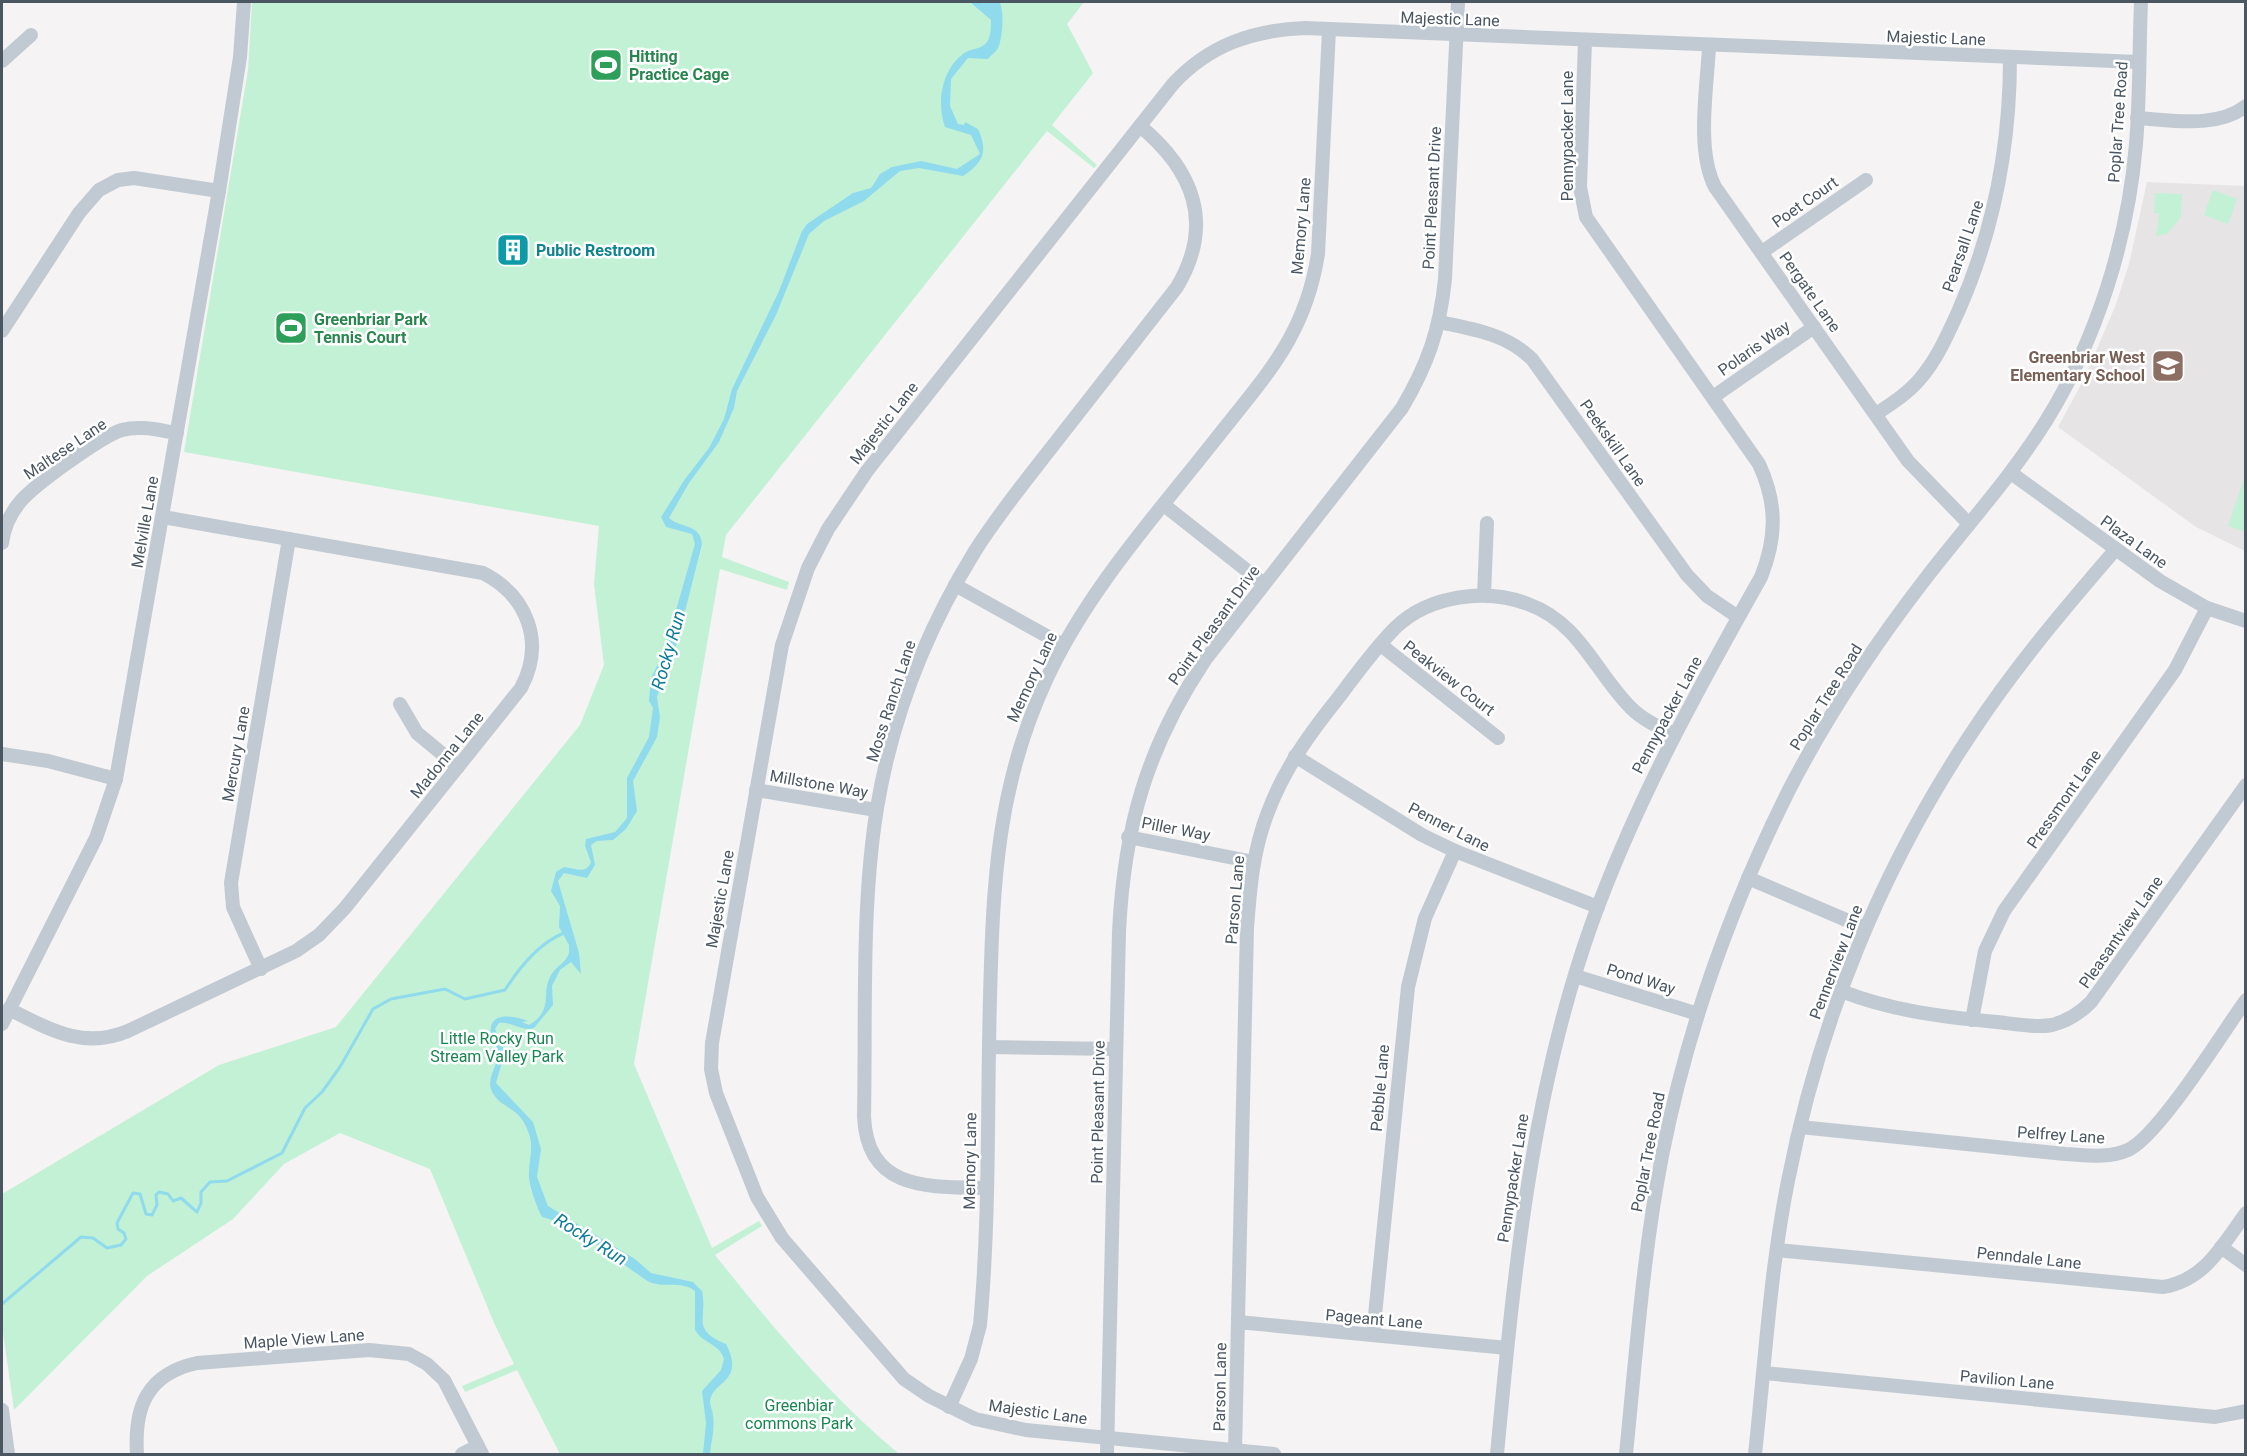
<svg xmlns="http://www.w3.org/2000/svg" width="2247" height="1456" font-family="Roboto,sans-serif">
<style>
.education{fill:#e6e4e5}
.green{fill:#c3f1d5}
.water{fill:#90daee}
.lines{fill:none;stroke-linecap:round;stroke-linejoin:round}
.stream{stroke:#90daee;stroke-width:3}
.minor{stroke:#c1cad2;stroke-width:14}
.labels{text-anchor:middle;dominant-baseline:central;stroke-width:5;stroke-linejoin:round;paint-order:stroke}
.street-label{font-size:16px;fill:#4a5661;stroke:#fff}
.leisure-label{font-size:16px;font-weight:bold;fill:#27864d;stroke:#fff;text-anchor:start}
.culture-label{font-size:16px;font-weight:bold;fill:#0d838f;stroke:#fff;text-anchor:start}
.education-label{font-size:16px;font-weight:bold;fill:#785e54;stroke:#fff;text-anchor:end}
.park-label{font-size:16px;fill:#17864f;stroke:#fff}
.water-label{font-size:18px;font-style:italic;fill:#0c7c9b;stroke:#fff}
</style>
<rect width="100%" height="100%" fill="#f5f3f3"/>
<!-- education -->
<polygon class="education" points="2147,182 2245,186 2245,551 2196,527 2058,427 2084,379 2115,307 2129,264"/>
<!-- green -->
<g class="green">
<path d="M252,2H1084L1067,24L1093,73L1052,125L1097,165L1094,168L1047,131L726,535L722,557L789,582L787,590L720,569L634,1064L712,1248L759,1221L762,1226L715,1255C771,1325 830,1397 899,1454H560L517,1370L465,1392L462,1386L514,1364L495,1325L430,1169L340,1133L284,1164L233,1219L147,1276L14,1410L2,1325V1194L219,1065L336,1027L580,725L604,665L594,584L599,526L184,452L248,70Z"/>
<polygon points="2213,190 2237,199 2228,224 2204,215"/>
<polygon points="2155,193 2182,194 2181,217 2167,234 2156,236 2159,213 2154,213"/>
<polygon points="2245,476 2245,532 2228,526"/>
</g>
<!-- water -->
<path class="water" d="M970,2H1000C1004,14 1003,36 998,48C996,52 991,55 988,59L968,58L951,79L950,106L958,124L964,125L965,122L978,129C988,151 984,162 963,176L919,168L900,171L864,201L824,221L809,234L776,315L737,391L734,408L719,442L689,483L669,518C680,528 701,524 702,544L677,643L657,697L660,717L657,737L633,781L637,811L626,829L613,840L597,841L591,845L595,865L587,878L564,873L558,881L579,953L581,974L571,962L560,970L552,986L553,1005L534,1028C522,1032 511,1021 499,1023L495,1029L505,1052L496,1083L533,1122L541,1149L537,1177L548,1206L635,1259L651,1273L693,1282L702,1291C708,1319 690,1329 726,1344C746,1383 711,1381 710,1402C710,1407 713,1411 713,1416C715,1428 711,1443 710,1454H703L706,1423L702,1391L721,1370L724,1359C720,1344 702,1343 695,1330V1291C680,1279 661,1290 646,1280C613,1258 580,1227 542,1217C537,1207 528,1184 529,1173C529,1160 533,1150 530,1137C521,1105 503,1111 492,1092C486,1080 496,1068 498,1056C500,1048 493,1043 491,1035C487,1010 515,1016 528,1021L522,1022L529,1025C555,1009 540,995 551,975C556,966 566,963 569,953V945L559,927L560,906L551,891L556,872L564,867C575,868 586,875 591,862L585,846L586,839L615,832L627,818V778L649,737L653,708L649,701L651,678L664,652L695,544L692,534L666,527L661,517L685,479L709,448L724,419L732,389L779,291L802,231L807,224L853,193L871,188L880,174L892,167L921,161L957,169L980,154L971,135L945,127C936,102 942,67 966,52C973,48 982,49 987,42C991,36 991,27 991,20Z"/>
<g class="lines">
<!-- stream -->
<path class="stream" d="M2,1304L81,1237L93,1238L107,1248L121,1245L126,1239L124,1233L118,1229L117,1223L133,1193L140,1194L146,1214L152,1215L157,1205L156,1195L159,1192L168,1194L173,1201L181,1198L197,1212L201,1203V1192L210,1182L227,1181L282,1153L305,1108L322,1092L340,1067L373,1009L391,999L445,989L465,999L505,990C519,968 539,943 564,933"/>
<!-- minor -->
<g class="minor">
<path d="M1709,47C1707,88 1696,150 1715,187L1908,461L1969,524"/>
<polyline points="2,61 31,35"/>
<path d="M2137,118C2172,120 2216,129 2246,106"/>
<polyline points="1762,252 1866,180"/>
<path d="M1439,322C1474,329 1506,334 1532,359L1687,575L1707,596L1738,617"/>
<polyline points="2,331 79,213 99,190 118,180 134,178 219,191"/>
<polyline points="1713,397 1814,327"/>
<path d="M1876,414C1891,404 1907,394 1919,380C1936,361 1947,336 1958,312C1994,231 2010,147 2010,58"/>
<polyline points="2011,473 2160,581 2207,608 2246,621"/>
<polyline points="1164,505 1264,584"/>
<path d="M2,543C4,528 10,514 20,502C34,485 102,436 122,430C140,425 158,430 177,433"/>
<polyline points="955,585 1063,645"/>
<polyline points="1484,595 1487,523"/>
<polyline points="1381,645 1498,738"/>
<polyline points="400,704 417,733 458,767"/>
<polyline points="2,754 48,761 116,779"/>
<polyline points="1295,756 1422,835 1455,851 1598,907"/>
<polyline points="756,790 876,810"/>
<polyline points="1128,837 1254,862"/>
<polyline points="1748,878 1865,928"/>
<polyline points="261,969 233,907 231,883 289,539"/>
<polyline points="1575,976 1698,1014"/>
<path d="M1841,991C1892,1011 1943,1017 1997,1022C2015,1024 2035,1028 2052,1025C2068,1021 2080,1013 2091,1002L2246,785"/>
<path d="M9,1009C49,1029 83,1050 128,1031L296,951L319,935L345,908L521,688C545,643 528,596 483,573L163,517"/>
<polyline points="1972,1020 1985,951 2004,911 2175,670 2207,608"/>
<polyline points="2,1024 96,838 116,779 219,191 240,57 244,2"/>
<polyline points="989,1047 1116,1049"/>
<path d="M1800,1127L2065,1154C2086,1155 2107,1159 2128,1150C2158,1137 2223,1032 2246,1000"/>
<path d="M986,1188C929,1187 867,1191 864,1116C866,1016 861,906 877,808C892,717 927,629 975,551C999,513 1027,479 1055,443C1096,391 1136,339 1177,287C1215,223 1193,170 1140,126"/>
<polyline points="2221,1247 2246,1265"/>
<path d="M1777,1250L2163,1287C2205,1280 2222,1246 2246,1213"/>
<polyline points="1238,1322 1507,1348"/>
<polyline points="1373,1335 1408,987 1425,918 1455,851"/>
<polyline points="1764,1373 2215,1417 2246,1411"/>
<path d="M949,1407L971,1359L980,1325C990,1217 987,1107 990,998C993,882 997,785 1047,678C1088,590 1155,516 1215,440C1265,376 1305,337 1318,254L1329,30"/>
<polyline points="2,1410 8,1454"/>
<path d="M1235,1451L1247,928C1250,888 1253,850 1268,812C1284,769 1310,733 1339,697C1357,673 1375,648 1396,627C1430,595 1486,588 1528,604C1580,623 1595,672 1631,708C1643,720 1659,727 1674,734"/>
<path d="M137,1454C134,1407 147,1374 197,1363L369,1350L409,1354L427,1364L444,1380L482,1454"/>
<polyline points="462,1454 478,1446"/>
<path d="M1107,1454L1119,932C1124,827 1147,747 1205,660L1402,408C1428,364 1440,329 1445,279L1458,2"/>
<path d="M1274,1454L1026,1430L975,1419L929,1396L904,1379L782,1238L757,1197L716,1093L711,1069L712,1043L782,645L808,568L828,529L867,471L1173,84C1209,45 1253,30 1305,28L2139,62"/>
<path d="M1497,1454C1514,1273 1531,1092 1593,920C1637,799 1698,689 1761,577C1777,537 1777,503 1759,464L1586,217L1580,187L1585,41"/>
<path d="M1626,1454C1636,1355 1643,1254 1662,1156C1687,1029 1731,906 1789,790C1827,716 1875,644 1926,578C1967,525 2011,477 2046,421C2097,339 2128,239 2136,144C2140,97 2139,49 2141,2"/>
<path d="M1755,1454C1765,1363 1770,1271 1788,1181C1819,1022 1881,869 1971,734C2014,668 2065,608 2116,549"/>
</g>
</g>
<!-- icons -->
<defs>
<g id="stadium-square" transform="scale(1.725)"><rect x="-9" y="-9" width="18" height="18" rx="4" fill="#2e9e5b" stroke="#fff"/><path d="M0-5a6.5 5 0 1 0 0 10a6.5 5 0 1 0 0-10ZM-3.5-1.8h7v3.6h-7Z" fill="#fff"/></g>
<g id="building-square" transform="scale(1.725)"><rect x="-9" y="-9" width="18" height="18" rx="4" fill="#0f9aa8" stroke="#fff"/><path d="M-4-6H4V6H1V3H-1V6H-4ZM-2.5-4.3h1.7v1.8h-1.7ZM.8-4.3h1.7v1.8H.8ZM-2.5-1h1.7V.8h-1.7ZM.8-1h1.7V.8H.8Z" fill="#fff"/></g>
<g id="school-square" transform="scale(1.725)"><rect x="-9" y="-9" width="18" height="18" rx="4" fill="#8d6e63" stroke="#fff"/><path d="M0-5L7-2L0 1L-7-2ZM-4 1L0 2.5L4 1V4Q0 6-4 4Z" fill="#fff"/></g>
</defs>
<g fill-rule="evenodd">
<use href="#stadium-square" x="606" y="65"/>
<use href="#building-square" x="513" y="250"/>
<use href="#stadium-square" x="291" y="328"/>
<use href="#school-square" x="2168" y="366"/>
</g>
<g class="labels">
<!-- street labels -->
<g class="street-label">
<text transform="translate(1450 19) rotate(2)">Majestic Lane</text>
<text transform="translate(1936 38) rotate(2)">Majestic Lane</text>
<text transform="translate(2118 122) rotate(-86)">Poplar Tree Road</text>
<text transform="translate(1567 136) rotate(-90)">Pennypacker Lane</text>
<text transform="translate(1432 198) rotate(-87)">Point Pleasant Drive</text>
<text transform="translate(1805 202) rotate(-35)">Poet Court</text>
<text transform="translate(1301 226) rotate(-85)">Memory Lane</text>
<text transform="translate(1963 246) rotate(-71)">Pearsall Lane</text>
<text transform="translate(1810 292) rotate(55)">Pergate Lane</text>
<text transform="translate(1754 348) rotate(-35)">Polaris Way</text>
<text transform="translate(884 423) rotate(-52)">Majestic Lane</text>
<text transform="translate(1613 443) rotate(55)">Peekskill Lane</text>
<text transform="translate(65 449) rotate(-34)">Maltese Lane</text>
<text transform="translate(145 522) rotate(-80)">Melville Lane</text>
<text transform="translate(2134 542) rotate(36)">Plaza Lane</text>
<text transform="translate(1214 625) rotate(-54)">Point Pleasant Drive</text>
<text transform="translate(1032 677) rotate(-65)">Memory Lane</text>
<text transform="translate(1449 678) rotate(38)">Peakview Court</text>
<text transform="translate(1826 697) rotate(-58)">Poplar Tree Road</text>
<text transform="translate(891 701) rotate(-72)">Moss Ranch Lane</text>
<text transform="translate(1667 715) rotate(-62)">Pennypacker Lane</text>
<text transform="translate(236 754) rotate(-80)">Mercury Lane</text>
<text transform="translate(447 755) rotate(-51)">Madonna Lane</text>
<text transform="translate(819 784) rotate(10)">Millstone Way</text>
<text transform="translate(2064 799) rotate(-55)">Pressmont Lane</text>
<text transform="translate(1449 827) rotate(27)">Penner Lane</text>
<text transform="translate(1176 829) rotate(11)">Piller Way</text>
<text transform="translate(720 899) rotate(-80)">Majestic Lane</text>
<text transform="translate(1235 900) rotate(-85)">Parson Lane</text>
<text transform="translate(2121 932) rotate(-55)">Pleasantview Lane</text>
<text transform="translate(1836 962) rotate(-69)">Pennerview Lane</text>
<text transform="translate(1641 979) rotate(17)">Pond Way</text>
<text transform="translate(1380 1088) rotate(-85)">Pebble Lane</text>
<text transform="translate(1098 1112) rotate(-89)">Point Pleasant Drive</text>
<text transform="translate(2061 1135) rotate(4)">Pelfrey Lane</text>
<text transform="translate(1648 1152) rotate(-79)">Poplar Tree Road</text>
<text transform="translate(970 1161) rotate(-89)">Memory Lane</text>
<text transform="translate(1513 1178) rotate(-81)">Pennypacker Lane</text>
<text transform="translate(2029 1258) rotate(6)">Penndale Lane</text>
<text transform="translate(1374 1319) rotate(5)">Pageant Lane</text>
<text transform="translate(304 1339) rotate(-4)">Maple View Lane</text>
<text transform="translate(2007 1380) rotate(5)">Pavilion Lane</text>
<text transform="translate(1220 1387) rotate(-89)">Parson Lane</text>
<text transform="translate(1038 1412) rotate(8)">Majestic Lane</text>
</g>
<!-- leisure labels -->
<g class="leisure-label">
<text x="629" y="56">Hitting<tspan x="629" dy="18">Practice Cage</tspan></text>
<text x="314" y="319">Greenbriar Park<tspan x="314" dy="18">Tennis Court</tspan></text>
</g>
<!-- culture labels -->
<g class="culture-label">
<text x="536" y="250">Public Restroom</text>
</g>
<!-- education labels -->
<g class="education-label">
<text x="2145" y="357">Greenbriar West<tspan x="2145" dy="18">Elementary School</tspan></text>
</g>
<!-- park labels -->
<g class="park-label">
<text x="497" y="1038">Little Rocky Run<tspan x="497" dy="18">Stream Valley Park</tspan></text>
<text x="799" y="1405">Greenbiar<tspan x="799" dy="18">commons Park</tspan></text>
</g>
<!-- water labels -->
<g class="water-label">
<text transform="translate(668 650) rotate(-74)">Rocky Run</text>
<text transform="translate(591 1239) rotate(32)">Rocky Run</text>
</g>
</g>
<!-- border -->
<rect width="2247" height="1456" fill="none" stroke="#4a5661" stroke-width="6"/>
</svg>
